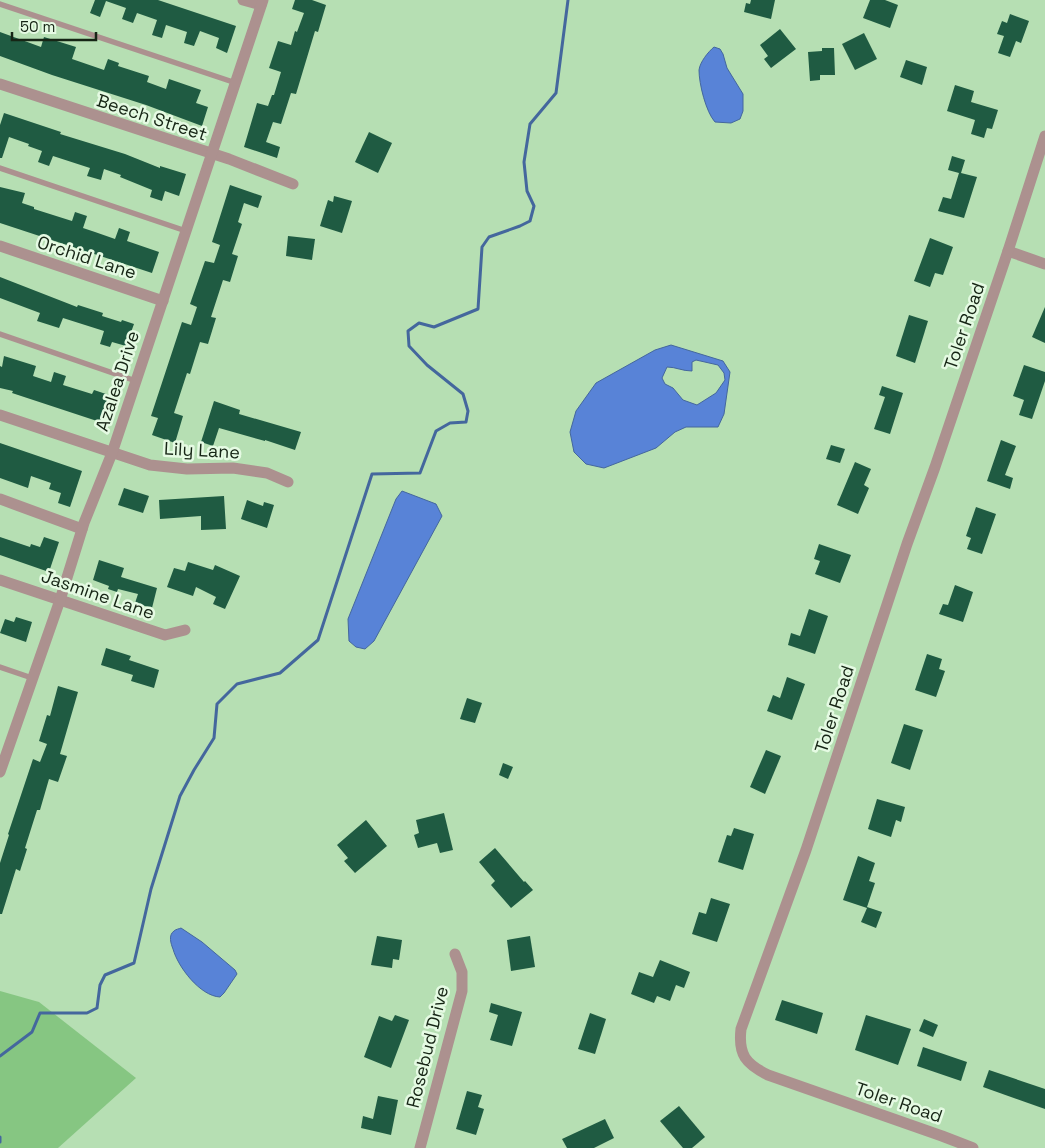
<svg xmlns="http://www.w3.org/2000/svg" width="1045" height="1148" font-family="'Space Grotesk',sans-serif">
<style>
.green{fill:#86c682}
.water{fill:#5883d7;stroke:#44679d;fill-rule:evenodd}
.lines{fill:none;stroke-linecap:round;stroke-linejoin:round}
.stream{stroke:#44679d;stroke-width:3}
.building{fill:#1f5b42}
.service{stroke:#ac918f;stroke-width:5.5}
.minor{stroke:#ac918f;stroke-width:11}
.labels{text-anchor:middle;dominant-baseline:central;stroke-width:5;stroke-linejoin:round;paint-order:stroke}
.street-label{font-size:18px;fill:#162515;stroke:#e5fae3}
</style>
<rect width="100%" height="100%" fill="#b6dfb3"/>
<!-- green -->
<polygon class="green" points="0,991 39,1002 136,1078 58,1148 0,1148"/>
<!-- water -->
<g class="water">
<path d="M714,47L720,49L723,54L727,68L743,94V111L740,119L731,123L715,122C706,112 699,84 699,70C700,62 708,52 714,47Z"/>
<path d="M671,345L723,361L730,372L724,414L718,427H686L675,432L656,448L604,468L586,464L574,452L570,432L576,411L596,383L655,350ZM696,360L718,365L724,373L725,380L716,393L697,405L683,400L673,388L665,384L662,378L667,367C676,367 682,371 692,371V362Z"/>
<polygon points="402,491 436,504 442,516 374,641 365,649 356,647 349,641 348,619 396,499"/>
<path d="M181,928L202,942L235,970L237,974L224,993L220,997C200,996 178,967 173,949C171,944 168,935 174,931C176,929 179,929 181,928Z"/>
</g>
<g class="lines">
<!-- stream -->
<g class="stream">
<polyline points="0,1056 32,1032 40,1013 87,1013 97,1008 100,985 105,975 134,963 151,889 180,796 194,770 214,738 217,704 237,684 280,673 318,640 372,474 420,473 436,431 450,423 466,422 468,411 463,394 427,365 409,346 408,331 419,323 434,327 478,309 482,247 489,237 520,226 530,221 534,206 527,191 524,162 530,124 556,93 568,0"/>
<polyline points="0,1137 0,1142"/>
</g>
</g>
<!-- building -->
<g class="building">
<polygon points="95,0 158,0 236,26 227,53 216,48 219,38 200,31 194,46 184,43 187,32 166,25 162,38 152,35 157,20 137,13 133,23 122,19 126,8 106,1 100,17 90,13"/>
<polygon points="295,0 312,0 326,5 318,32 315,31 296,94 291,93 281,124 273,122 266,142 280,147 277,158 244,147 257,103 268,106 272,95 274,95 281,72 269,68 278,41 291,45 295,31 297,32 304,13 292,9"/>
<polygon points="751,0 775,0 771,19 744,12 746,3 750,4"/>
<polygon points="870,0 885,0 898,5 890,28 863,18"/>
<polygon points="1010,14 1029,21 1021,43 1016,41 1010,57 998,53 1004,36 997,34 1002,21 1007,23"/>
<polygon points="780,29 796,49 771,68 764,59 768,56 760,45"/>
<polygon points="0,32 41,47 44,37 76,47 72,59 104,70 108,59 119,63 118,66 149,76 147,82 166,89 169,79 201,90 196,103 208,107 202,126 146,105 52,75 0,56"/>
<polygon points="864,33 877,59 855,70 842,44"/>
<polygon points="822,48 834,48 835,75 820,75 820,80 810,81 808,52 822,51"/>
<polygon points="906,60 927,67 922,85 900,77"/>
<polygon points="955,85 974,91 971,102 998,110 992,129 987,128 984,138 971,134 975,120 947,111"/>
<polygon points="4,113 61,132 60,134 125,154 160,168 160,166 186,174 179,196 165,191 162,201 150,197 152,190 120,177 121,175 104,169 101,180 87,176 90,168 53,156 49,166 38,162 42,151 28,146 29,144 9,137 2,158 0,158 0,125"/>
<polygon points="369,132 392,143 378,173 355,162"/>
<polygon points="952,156 965,160 961,173 977,177 964,218 938,211 943,197 951,199 959,173 948,170"/>
<polygon points="230,185 262,196 258,208 244,203 238,222 242,224 232,254 238,256 230,282 223,280 211,317 216,318 208,344 200,342 190,374 187,373 174,413 183,416 175,443 152,435 158,418 151,416 182,322 191,325 197,307 190,304 205,261 214,263 220,245 212,242"/>
<polygon points="0,187 25,193 22,203 34,207 34,209 72,221 75,212 87,216 83,228 95,232 115,239 119,228 130,232 127,241 159,252 152,273 0,223"/>
<polygon points="334,196 352,201 342,233 320,226 328,200 333,202"/>
<polygon points="288,236 315,239 312,260 286,256"/>
<polygon points="930,238 953,247 943,275 935,273 930,287 914,281"/>
<polygon points="0,277 77,307 78,305 103,313 102,316 121,322 122,320 134,324 126,346 112,342 110,347 100,344 104,331 63,318 59,328 37,321 40,313 0,298"/>
<polygon points="1045,307 1045,343 1032,337"/>
<polygon points="909,315 928,321 915,363 896,356"/>
<polygon points="4,356 36,366 33,376 51,382 54,372 66,376 63,385 92,394 94,390 109,395 100,422 12,393 13,391 0,388 0,366 2,367"/>
<polygon points="1024,365 1045,372 1045,381 1032,419 1019,415 1024,400 1013,396"/>
<polygon points="882,386 903,393 890,434 874,429 885,397 879,395"/>
<polygon points="214,401 240,410 239,414 301,432 295,450 265,440 265,441 219,428 213,446 201,442"/>
<polygon points="1001,440 1016,446 1005,475 1013,478 1010,489 987,481"/>
<polygon points="0,443 82,471 70,507 58,503 61,493 49,489 51,483 31,476 28,488 0,478"/>
<polygon points="831,445 845,449 840,463 826,459"/>
<polygon points="855,462 871,469 864,485 869,488 858,514 837,505"/>
<polygon points="124,488 149,496 143,513 118,505"/>
<polygon points="224,496 226,529 201,530 201,516 160,519 159,500"/>
<polygon points="247,500 263,506 264,502 274,505 267,528 241,519"/>
<polygon points="976,507 996,514 982,554 967,549 971,538 966,536"/>
<polygon points="0,537 30,547 31,544 40,547 44,537 59,542 49,572 0,555"/>
<polygon points="819,544 851,555 840,583 815,574 820,561 814,559"/>
<polygon points="99,560 124,568 121,577 157,588 152,608 135,603 138,594 118,589 117,592 108,589 109,586 93,580"/>
<polygon points="188,562 213,570 215,565 240,576 225,609 213,604 216,597 196,587 193,596 167,587 174,568 185,571"/>
<polygon points="955,585 973,592 963,622 939,614 943,604 948,605"/>
<polygon points="809,609 828,616 815,654 788,645 791,633 800,636"/>
<polygon points="16,617 32,622 26,642 0,633 5,619 14,622"/>
<polygon points="106,648 131,656 129,660 159,670 154,688 131,681 133,675 101,665"/>
<polygon points="927,654 942,659 939,669 945,671 936,697 915,690"/>
<polygon points="787,677 805,684 792,720 767,711 773,695 780,698"/>
<polygon points="58,686 78,692 60,754 67,756 58,782 49,779 40,810 37,810 25,848 27,849 20,871 16,869 2,914 0,914 0,863 9,835 8,834 33,759 40,762 47,744 39,741 47,715 50,716"/>
<polygon points="467,698 482,703 475,723 460,719"/>
<polygon points="904,724 923,730 910,770 891,763"/>
<polygon points="766,750 781,756 765,794 750,787"/>
<polygon points="503,763 513,767 508,779 499,775"/>
<polygon points="877,799 905,807 901,822 896,820 891,837 868,829"/>
<polygon points="444,813 453,850 440,853 437,843 418,848 414,835 419,833 416,820"/>
<polygon points="366,820 387,846 355,873 344,861 348,858 337,845"/>
<polygon points="734,828 754,834 743,870 718,862 727,835 731,836"/>
<polygon points="495,848 524,882 525,881 533,890 511,908 491,885 495,881 479,862"/>
<polygon points="858,856 875,863 869,881 875,883 867,907 882,912 876,928 861,922 867,908 843,900"/>
<polygon points="711,898 730,904 717,942 692,934 699,912 706,914"/>
<polygon points="377,936 402,940 399,960 393,959 392,968 371,965"/>
<polygon points="530,936 535,967 511,971 507,940"/>
<polygon points="660,960 690,972 684,988 676,985 670,1001 657,996 654,1003 631,994 639,972 653,977"/>
<polygon points="782,1000 823,1013 817,1034 775,1020"/>
<polygon points="491,1003 522,1012 512,1046 490,1040 498,1015 489,1012"/>
<polygon points="590,1013 606,1019 595,1054 578,1049"/>
<polygon points="395,1015 409,1020 391,1068 364,1057 379,1016 392,1021"/>
<polygon points="866,1015 911,1029 898,1065 855,1050"/>
<polygon points="924,1019 938,1025 933,1037 919,1031"/>
<polygon points="923,1047 967,1062 961,1081 917,1066"/>
<polygon points="989,1070 1045,1089 1045,1109 983,1087"/>
<polygon points="467,1091 482,1095 478,1107 484,1109 476,1135 456,1129"/>
<polygon points="378,1096 398,1100 391,1135 361,1128 363,1116 373,1119"/>
<polygon points="679,1106 705,1137 692,1148 683,1148 660,1121"/>
<polygon points="605,1119 614,1138 594,1148 567,1148 562,1139"/>
</g>
<g class="lines">
<!-- service -->
<g class="service">
<polyline points="0,4 236,83"/>
<polyline points="0,168 186,231"/>
<polyline points="0,334 136,381"/>
<polyline points="0,667 32,678"/>
</g>
<!-- minor -->
<g class="minor">
<polyline points="243,0 261,5"/>
<polyline points="0,84 229,159 293,184"/>
<polyline points="0,246 163,301"/>
<polyline points="1008,251 1045,264"/>
<polyline points="0,415 150,465 187,469 233,468 267,473 288,482"/>
<polyline points="0,499 82,529"/>
<polyline points="0,580 165,635 185,630"/>
<polyline points="0,772 60,600 84,523 112,453 263,0"/>
<polyline points="420,1148 462,991 462,972 455,954"/>
<path d="M973,1148L942,1136L768,1075C746,1064 738,1055 741,1029L806,850L907,544L935,467L1008,251L1045,136"/>
</g>
</g>
<g class="labels">
<!-- street labels -->
<g class="street-label">
<text transform="translate(152 117) rotate(18)">Beech Street</text>
<text transform="translate(87 257) rotate(18)">Orchid Lane</text>
<text transform="translate(964 326) rotate(-71)">Toler Road</text>
<text transform="translate(117 381) rotate(-72)">Azalea Drive</text>
<text transform="translate(202 450) rotate(3)">Lily Lane</text>
<text transform="translate(98 594) rotate(19)">Jasmine Lane</text>
<text transform="translate(834 709) rotate(-72)">Toler Road</text>
<text transform="translate(427 1047) rotate(-76)">Rosebud Drive</text>
<text transform="translate(899 1102) rotate(19)">Toler Road</text>
</g>
</g>
<!-- scale -->
<path d="M12 32v8h84v-8" fill="none" stroke="#162515" stroke-width="2.5"/>
<text x="20" y="32" font-size="15" fill="#162515" stroke="#e5fae3" stroke-width="4" paint-order="stroke">50 m</text>
</svg>
